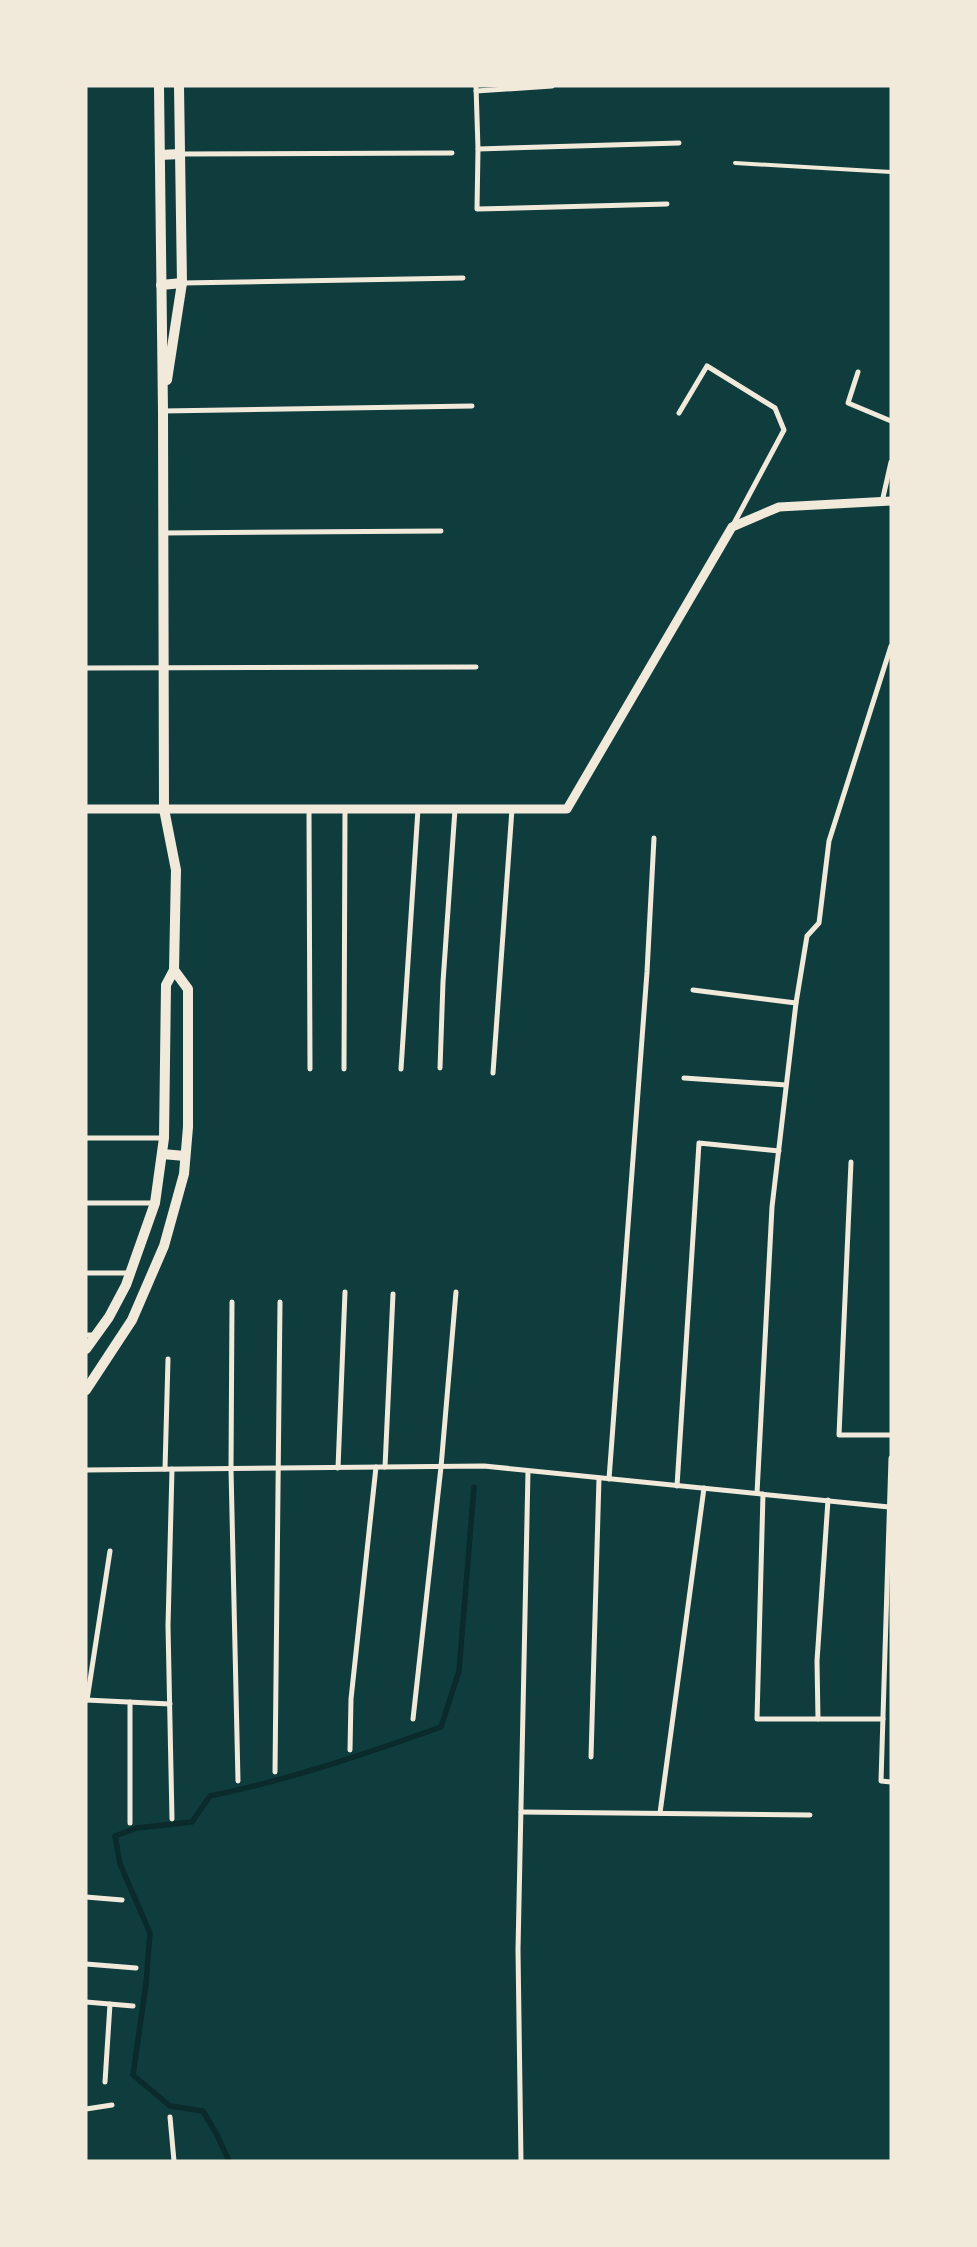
<svg xmlns="http://www.w3.org/2000/svg" width="977" height="2247" font-family="'Titillium Web',sans-serif">
<style>
.lines{fill:none;stroke-linecap:round;stroke-linejoin:round}
.stream{stroke:#0a2a2b;stroke-width:5.5}
.service{stroke:#f1e9da;stroke-width:4}
.minor{stroke:#f1e9da;stroke-width:5}
.tertiary{stroke:#f1e9da;stroke-width:9}
.secondary{stroke:#f1e9da;stroke-width:10}
</style>
<rect width="100%" height="100%" fill="#0f3d3e"/>
<g class="lines">
<!-- stream -->
<path class="stream" d="M229,2161L217,2135L203,2111L170,2106L133,2075L146,1984L150,1933L120,1864L115,1836L137,1828L192,1822L210,1796C289,1780 365,1754 441,1727L459,1671L474,1487"/>
<!-- service -->
<polyline class="service" points="735,163 891,172"/>
<!-- minor -->
<g class="minor">
<polyline points="476,86 478,149 477,209 667,204"/>
<polyline points="476,91 552,86"/>
<polyline points="478,149 679,143"/>
<polyline points="180,154 452,153"/>
<polyline points="182,283 463,278"/>
<polyline points="858,372 848,403 891,421"/>
<polyline points="163,411 472,406"/>
<polyline points="679,413 707,366 775,408 784,430 732,527"/>
<polyline points="882,502 891,462"/>
<polyline points="163,533 441,531"/>
<polyline points="86,668 476,667"/>
<polyline points="309,809 310,1069"/>
<polyline points="693,990 796,1003"/>
<polyline points="440,1068 443,982 455,809"/>
<polyline points="344,1069 345,809"/>
<polyline points="401,1069 418,809"/>
<polyline points="493,1073 512,809"/>
<polyline points="684,1078 786,1085"/>
<polyline points="86,1138 164,1138"/>
<polyline points="851,1162 839,1435 891,1435"/>
<polyline points="86,1203 155,1203"/>
<polyline points="86,1273 130,1273"/>
<polyline points="232,1302 231,1469 238,1781"/>
<polyline points="86,1335 96,1335"/>
<polyline points="891,1458 881,1781 891,1782"/>
<polyline points="385,1467 393,1294"/>
<polyline points="338,1468 345,1292"/>
<polyline points="165,1469 168,1359"/>
<polyline points="172,1469 168,1626 172,1819"/>
<polyline points="86,1470 484,1466 889,1507"/>
<polyline points="609,1479 647,972 654,838"/>
<polyline points="677,1486 699,1143 779,1151"/>
<polyline points="757,1493 772,1207 796,1003 807,936 819,923 829,841 891,646"/>
<polyline points="763,1494 757,1719 883,1719"/>
<polyline points="86,1700 170,1704"/>
<polyline points="87,1700 110,1551"/>
<polyline points="413,1719 441,1467 456,1292"/>
<polyline points="818,1719 817,1661 828,1500"/>
<polyline points="350,1750 351,1699 376,1467"/>
<polyline points="591,1757 599,1478"/>
<polyline points="275,1772 280,1302"/>
<polyline points="521,1812 810,1815"/>
<polyline points="660,1813 704,1488"/>
<polyline points="130,1823 130,1702"/>
<polyline points="86,1897 122,1900"/>
<polyline points="86,1964 136,1968"/>
<polyline points="86,2002 133,2006"/>
<polyline points="105,2082 110,2004"/>
<polyline points="86,2109 112,2105"/>
<polyline points="170,2117 174,2161"/>
<polyline points="521,2161 518,1950 528,1471"/>
</g>
<!-- tertiary -->
<polyline class="tertiary" points="86,809 567,809 732,527 779,507 891,501"/>
<!-- secondary -->
<g class="secondary">
<polyline points="160,155 180,154"/>
<polyline points="161,285 182,283"/>
<polyline points="167,380 182,283 179,86"/>
<polyline points="162,1154 185,1156"/>
<polyline points="86,1349 109,1317 126,1285 155,1203 164,1138 166,985 174,970 176,870 164,809 163,411 159,86"/>
<polyline points="86,1390 132,1320 164,1246 184,1174 188,1127 188,989 174,970"/>
</g>
</g>
<!-- border -->
<rect width="977" height="2247" fill="none" stroke="#f1e9da" stroke-width="175"/>
</svg>
